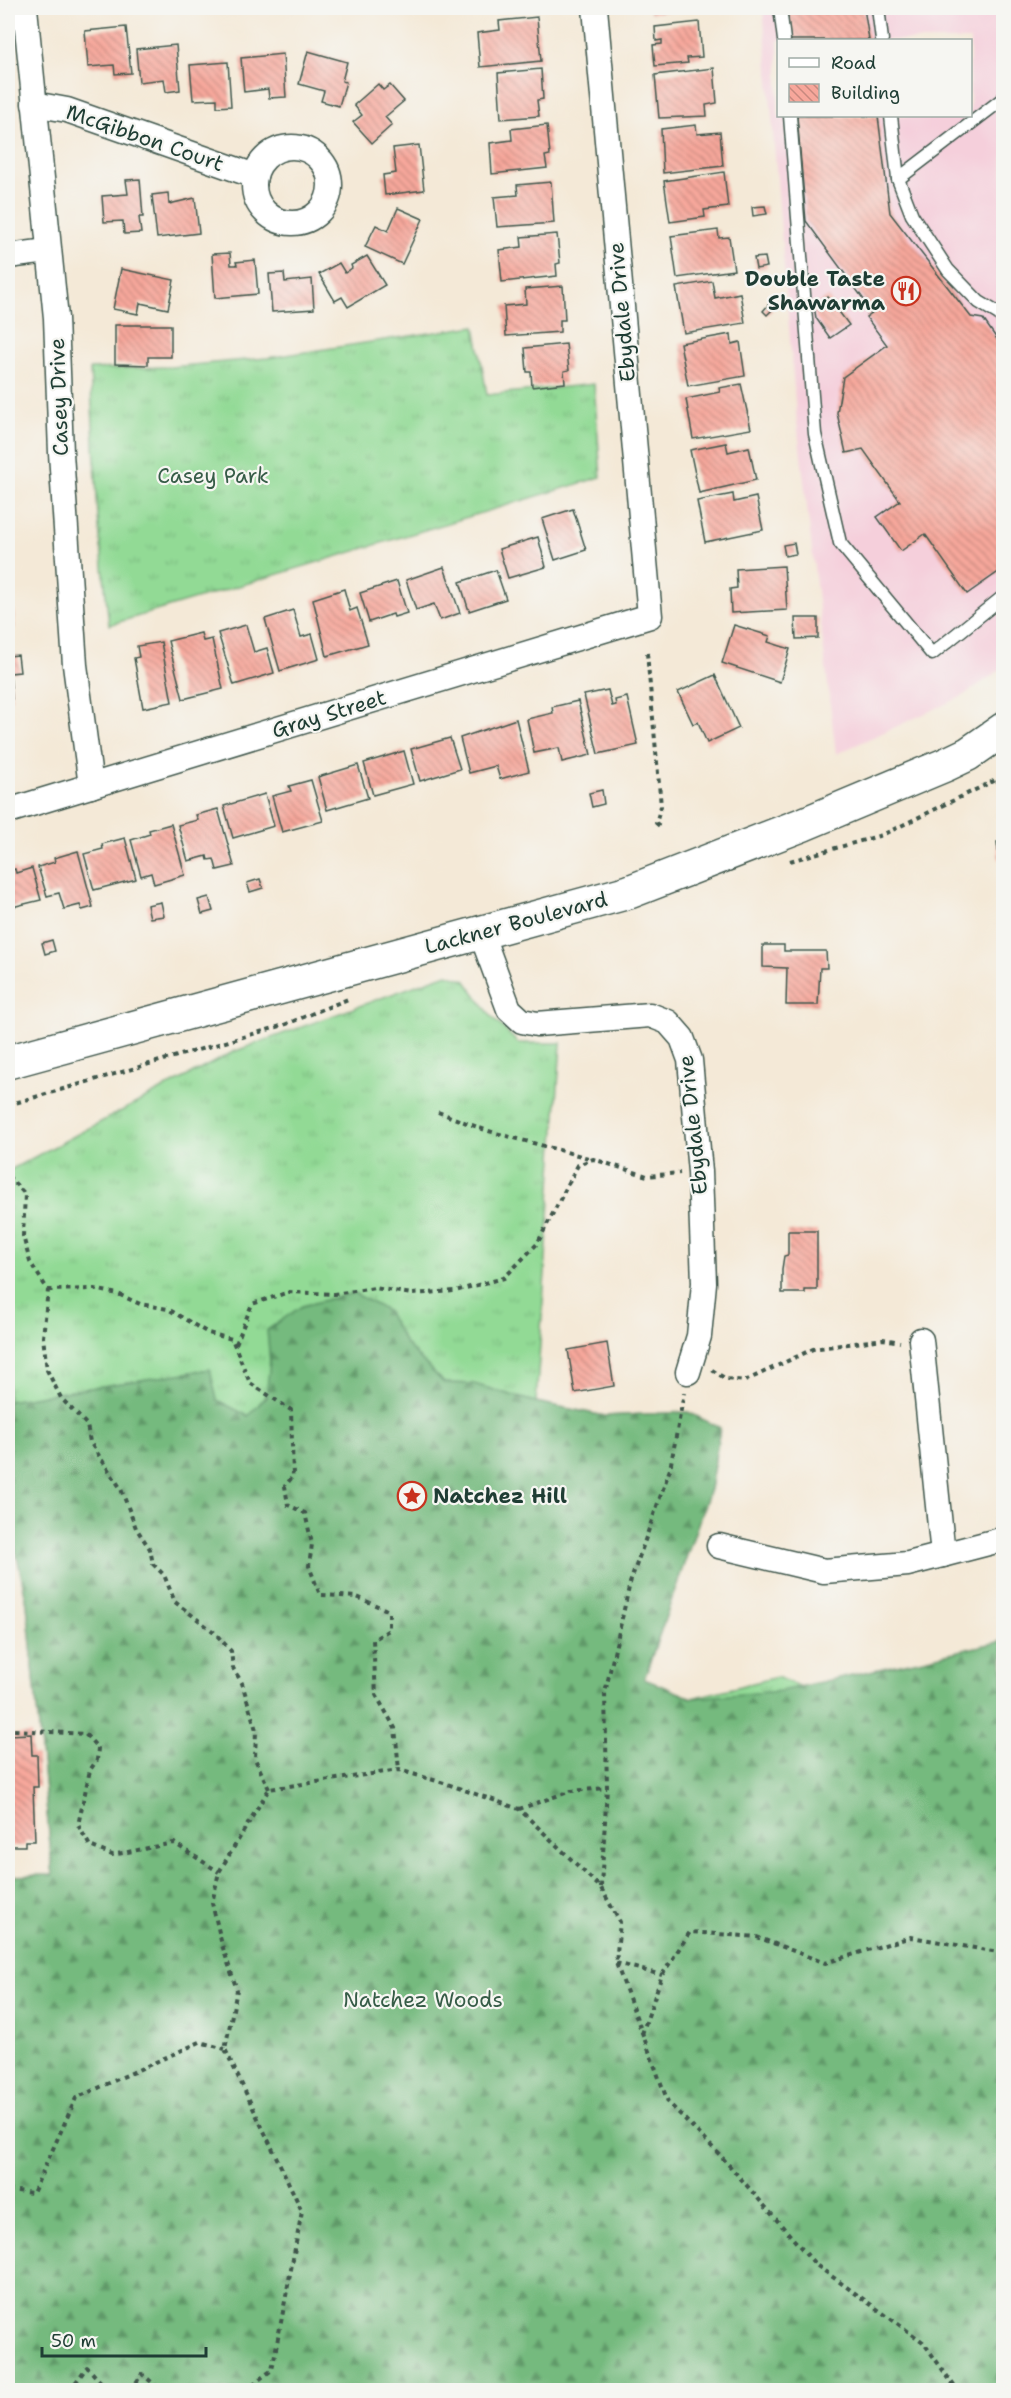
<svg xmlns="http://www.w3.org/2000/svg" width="1011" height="2398" font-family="'Shantell Sans',sans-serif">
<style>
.built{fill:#f5cfdb;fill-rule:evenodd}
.grass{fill:url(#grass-tufts);stroke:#588c64;stroke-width:1.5;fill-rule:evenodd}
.forest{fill:url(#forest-firs);stroke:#4a7c59;stroke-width:1.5}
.building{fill:url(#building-back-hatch)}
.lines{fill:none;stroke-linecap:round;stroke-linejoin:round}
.service-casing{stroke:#3f574c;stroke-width:15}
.minor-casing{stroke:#3f574c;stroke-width:27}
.secondary-casing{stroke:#3f574c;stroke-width:36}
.path{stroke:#3f574c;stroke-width:4;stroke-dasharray:4.5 4.5;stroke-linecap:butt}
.service{stroke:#fff;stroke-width:12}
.minor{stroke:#fff;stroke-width:24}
.secondary{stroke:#fff;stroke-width:33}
.labels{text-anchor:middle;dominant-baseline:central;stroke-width:4.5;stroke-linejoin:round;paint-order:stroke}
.street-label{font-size:21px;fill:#1f3d34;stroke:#f6f6f2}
.poi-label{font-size:21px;font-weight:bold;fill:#1f3d34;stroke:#f6f6f2;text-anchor:end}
.park-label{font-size:21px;fill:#365c47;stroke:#f6f6f2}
</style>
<defs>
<pattern id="grass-tufts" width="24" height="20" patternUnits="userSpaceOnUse" patternTransform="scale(1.5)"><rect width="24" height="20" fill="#92da95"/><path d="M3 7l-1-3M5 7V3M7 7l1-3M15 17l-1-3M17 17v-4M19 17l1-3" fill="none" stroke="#7dbc81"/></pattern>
<pattern id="forest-firs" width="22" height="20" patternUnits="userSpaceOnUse" patternTransform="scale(1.5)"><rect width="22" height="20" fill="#75ba7e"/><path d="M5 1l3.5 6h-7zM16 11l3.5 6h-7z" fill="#5f9868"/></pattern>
<pattern id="building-back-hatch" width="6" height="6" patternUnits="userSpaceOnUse" patternTransform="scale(1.5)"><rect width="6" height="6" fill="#f7a79b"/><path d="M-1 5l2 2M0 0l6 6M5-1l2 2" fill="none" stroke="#c7897f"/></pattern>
</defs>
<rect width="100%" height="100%" fill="#f6f6f2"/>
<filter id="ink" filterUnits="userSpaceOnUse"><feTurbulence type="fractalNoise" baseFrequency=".0167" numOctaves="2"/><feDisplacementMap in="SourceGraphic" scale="12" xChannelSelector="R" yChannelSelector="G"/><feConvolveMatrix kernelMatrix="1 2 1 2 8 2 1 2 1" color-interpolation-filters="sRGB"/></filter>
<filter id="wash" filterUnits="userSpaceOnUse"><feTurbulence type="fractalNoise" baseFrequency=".008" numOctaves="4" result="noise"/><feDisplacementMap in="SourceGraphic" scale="24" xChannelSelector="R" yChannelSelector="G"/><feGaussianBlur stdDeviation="1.35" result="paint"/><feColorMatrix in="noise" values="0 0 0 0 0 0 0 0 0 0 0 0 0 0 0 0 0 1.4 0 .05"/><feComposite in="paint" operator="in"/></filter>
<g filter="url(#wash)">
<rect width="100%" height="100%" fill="#f4e9d7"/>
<!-- built -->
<path class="built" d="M763,8H1003V668L961,697L836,754L796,413ZM778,40H970V116H778Z"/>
<!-- grass -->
<g class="grass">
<polygon points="475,326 487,395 594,384 601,477 109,625 98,517 90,369 171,367 267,358"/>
<path d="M447,974L465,980L491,1016L518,1043H561L536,1402L605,1416L688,1412L720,1428L710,1489L644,1679L692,1698L777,1677L1003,1772V2390H8V1876L53,1875L27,1603L8,1513L216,1400L210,1369L8,1401V1171L233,1052ZM387,1311L405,1343L444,1383L474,1384L260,1403C274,1389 269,1349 268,1330Z"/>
</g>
<!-- forest -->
<polygon class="forest" points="354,1293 387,1311 405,1343 444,1383 474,1384 535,1402 605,1416 688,1412 720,1428 710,1489 644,1679 692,1698 781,1691 1003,1641 1003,2390 8,2390 8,1876 53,1875 27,1603 8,1513 8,1401 210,1369 217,1400 248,1416 266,1397 270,1361 267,1330 302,1306"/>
<g id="blocks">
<!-- building -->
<g class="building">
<polygon points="650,8 670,8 670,11 650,13"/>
<polygon points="787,8 864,8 869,40 790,40"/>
<polygon points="537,17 541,61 480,67 477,33 500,30 499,21"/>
<polygon points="699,22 702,57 687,58 688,63 655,66 653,45 662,44 662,40 656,41 655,27"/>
<polygon points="126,27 131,73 115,74 114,65 88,67 85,31"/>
<polygon points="176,45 180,90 166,92 164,79 139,82 136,49"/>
<polygon points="308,51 347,62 342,81 346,82 339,106 321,101 324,91 299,84"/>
<polygon points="283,54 286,97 269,98 268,89 244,92 241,58"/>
<polygon points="228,62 231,106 217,107 217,99 193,100 190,65"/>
<polygon points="714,68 717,103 706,105 707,116 659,118 655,75"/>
<polygon points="541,69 543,99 537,100 539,116 501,119 498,73"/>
<polygon points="378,84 383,90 390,85 404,101 385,117 392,125 372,143 353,122 362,115 354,105"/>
<polygon points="797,116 878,116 890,213 971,317 983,319 1004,349 1004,568 967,594 925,534 901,551 877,517 900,501 863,449 846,453 837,413 843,377 887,345 866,317 873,312 806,221"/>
<polygon points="547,125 550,155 545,156 547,168 492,174 490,143 512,140 511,129"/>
<polygon points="696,125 697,134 720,132 723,166 663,173 661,129"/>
<polygon points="419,145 424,190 385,195 383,175 396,173 393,148"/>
<polygon points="724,172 728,207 704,210 705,217 670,222 664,181"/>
<polygon points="140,179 143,217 139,217 141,233 124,234 123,221 104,222 102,196 128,194 126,180"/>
<polygon points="551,182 554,223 497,227 494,197 518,195 517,185"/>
<polygon points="168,193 169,204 195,198 199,233 157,238 152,195"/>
<polygon points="765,206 767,214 753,216 752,207"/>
<polygon points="398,208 423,219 402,264 365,247 376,225 388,231"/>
<polygon points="718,230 719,238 729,237 734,270 677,278 671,236"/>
<polygon points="557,234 560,263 556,264 557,276 502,282 499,250 522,247 521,237"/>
<polygon points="230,253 231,265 237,265 236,262 255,260 258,294 215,298 212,254"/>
<polygon points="367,256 385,285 348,307 342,297 335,301 319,274 339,263 345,273 352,268 351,265"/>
<polygon points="765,257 767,267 756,269 754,258"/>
<polygon points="121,269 174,280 168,309 140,303 138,314 113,309"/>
<polygon points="284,273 285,282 312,279 314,309 272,312 269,274"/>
<polygon points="712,281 715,298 740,293 745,323 684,333 676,287"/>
<polygon points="563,286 565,320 560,320 560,332 506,336 504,306 526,304 525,289"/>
<polygon points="828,297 849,325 830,338 816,318 814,306"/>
<polygon points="769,304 774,308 767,315 763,311"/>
<polygon points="115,325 171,325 171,357 148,357 148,365 115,364"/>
<polygon points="731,334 732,344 740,342 745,376 688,386 680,343"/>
<polygon points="566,344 569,370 564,371 565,383 532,387 531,372 527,372 525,348"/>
<polygon points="741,384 751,429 693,439 686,399 720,392 719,388"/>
<polygon points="726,443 728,452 749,447 756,480 699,493 690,450"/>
<polygon points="733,494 734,502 756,497 763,530 705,542 697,501"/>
<polygon points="573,509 586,550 555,560 542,519"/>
<polygon points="538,537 546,567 508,578 499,549"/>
<polygon points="794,543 796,554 785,556 783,545"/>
<polygon points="8,562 12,599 8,599"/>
<polygon points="784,566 787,610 731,613 730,589 737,588 736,569"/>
<polygon points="444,567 460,613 440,620 434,604 416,610 406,580"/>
<polygon points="496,570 506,599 469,611 460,582"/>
<polygon points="397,581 407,613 394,617 393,614 369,622 360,593"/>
<polygon points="344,589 350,611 357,608 368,644 327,656 313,599"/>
<polygon points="13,605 15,628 8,629 8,606"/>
<polygon points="293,610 301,637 312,634 319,659 280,671 265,619"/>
<polygon points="795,618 818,618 818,638 796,639"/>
<polygon points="246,625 254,652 267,648 274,673 234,685 218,633"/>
<polygon points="734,625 770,636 768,642 790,649 780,682 722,663"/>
<polygon points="201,633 203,641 212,639 223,689 183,699 168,641"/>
<polygon points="161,642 172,702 143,708 134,658 139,657 137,646"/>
<polygon points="18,655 20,672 10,673 12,699 8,699 8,656"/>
<polygon points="715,675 739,728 707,743 698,722 693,724 678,692"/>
<polygon points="608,690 612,706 616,705 615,700 627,697 638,745 598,754 584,695"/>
<polygon points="578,701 591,755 562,762 559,748 534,753 527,719 553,713 552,707"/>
<polygon points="8,707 13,750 8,751"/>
<polygon points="516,719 529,771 500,779 496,766 469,773 460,738"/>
<polygon points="450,738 460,769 420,781 411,749"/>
<polygon points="404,751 413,784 373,795 364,763"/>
<polygon points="358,765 368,798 327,810 318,777"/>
<polygon points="311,780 323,821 282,832 272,796 291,791 289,786"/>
<polygon points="602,790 604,804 592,807 589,793"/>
<polygon points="265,794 274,826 233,838 224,806"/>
<polygon points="218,809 234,866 217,870 214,859 208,860 207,856 188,861 178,825 198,820 196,815"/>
<polygon points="171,824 185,875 154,884 151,873 141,876 131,840 150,834 149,830"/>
<polygon points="125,838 136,879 94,890 84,854 103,849 102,844"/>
<polygon points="997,842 1004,842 1004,860 999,860"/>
<polygon points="78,851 93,907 82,910 80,905 64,909 59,893 47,896 38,867 55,862 54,858"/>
<polygon points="32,868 41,900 8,908 8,871 15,869 16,873"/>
<polygon points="999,872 1004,872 1004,886 1001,886"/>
<polygon points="260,879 263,888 250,892 247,883"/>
<polygon points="209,897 213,911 202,914 198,900"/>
<polygon points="161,902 164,916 150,918 147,905"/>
<polygon points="52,940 55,951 45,954 42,943"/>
<polygon points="763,945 784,945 784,951 826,951 827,968 820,968 818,1005 786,1005 787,968 763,967"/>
<polygon points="788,1231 817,1231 817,1290 805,1290 805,1293 782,1293 782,1269 784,1256 788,1255"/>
<polygon points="607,1343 614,1386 575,1393 568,1350"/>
<polygon points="31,1734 32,1755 37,1755 38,1787 33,1787 35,1841 25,1841 25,1846 8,1846 8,1735"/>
</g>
</g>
</g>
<g filter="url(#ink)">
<use href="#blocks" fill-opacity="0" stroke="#3f574c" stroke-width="1.5"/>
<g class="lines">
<!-- service casing -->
<g class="service-casing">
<g id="service">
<polyline points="780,8 784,40"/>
<polyline points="878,8 882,40"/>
<polyline points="790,116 815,434 840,543 932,654 1004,596"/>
<polyline points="891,116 898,179 912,215 948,270 979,302 999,314 1004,321"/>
<polyline points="898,179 1004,98"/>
</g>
</g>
<!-- minor casing -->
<g class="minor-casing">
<g id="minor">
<polyline points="25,8 56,318 61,453 75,665 91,786"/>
<polyline points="34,104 67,110 255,176"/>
<circle cx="292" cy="185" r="38"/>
<polyline points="8,256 48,251"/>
<polyline points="8,811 650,616 595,8"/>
<polyline points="481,933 509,1009 522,1021 537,1024 650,1015 668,1022 682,1038 690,1060 700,1172 704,1283 699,1336 688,1372"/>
<polyline points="921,1340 943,1555"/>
<polyline points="719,1546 824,1571 908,1564 1004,1539"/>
</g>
</g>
<!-- secondary casing -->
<g class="secondary-casing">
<polyline id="secondary" points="8,1062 629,892 804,824 945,765 968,754 1004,729"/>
</g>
<!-- path -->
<g class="path">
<polyline points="647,653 661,806 656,823 661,827"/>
<polyline points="997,780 1004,791"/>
<polyline points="790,861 882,835 1004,776"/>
<polyline points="8,1105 284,1025 348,999"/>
<polyline points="438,1112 485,1130 592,1159"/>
<polyline points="8,1176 25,1194 23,1236 30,1262 48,1290 43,1337 47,1370 61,1398 87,1425 90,1442 121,1489 136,1528 150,1549 153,1564 164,1575 175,1602 214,1632 231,1651 233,1668 242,1683 256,1730 255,1759 269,1789"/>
<polyline points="48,1290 94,1289 118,1294 140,1304 168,1309 208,1333 232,1339 250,1383 291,1410 293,1476 285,1486 288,1505 305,1513 312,1544 309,1566 320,1595 357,1597 389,1611 389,1630 373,1640 376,1695 395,1728 399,1770"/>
<polyline points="236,1344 252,1304 289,1292 334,1294 375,1288 412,1294 455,1291 504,1278 537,1244 578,1165 593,1159 647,1176 680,1173"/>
<polyline points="712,1370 726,1379 745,1381 813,1349 883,1339 900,1342"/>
<polyline points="14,1730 85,1734 98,1748 97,1760 90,1770 78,1825 90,1846 112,1855 174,1843 219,1872"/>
<polyline points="519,1809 571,1791 607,1788"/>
<polyline points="601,1887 607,1788 605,1693 630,1583 670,1469 684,1393"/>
<polyline points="616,1963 662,1975"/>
<polyline points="642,2034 662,1975 690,1932 757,1937 825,1963 911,1937 1004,1953"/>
<polyline points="8,2190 33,2193 76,2098 200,2042 225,2049"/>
<polyline points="70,2390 87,2367 108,2390"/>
<polyline points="131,2390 142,2374 161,2390"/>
<polyline points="245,2390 272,2370 302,2211 225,2049 237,1990 222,1945 212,1903 219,1872 269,1789 399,1770 444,1783 519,1809 601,1888 620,1922 616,1963 668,2102 721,2156 816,2265 923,2342 957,2390"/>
</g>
<!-- service -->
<use href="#service" class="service"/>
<!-- minor -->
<use href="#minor" class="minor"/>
<!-- secondary -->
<use href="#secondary" class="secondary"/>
</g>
</g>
<!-- icons -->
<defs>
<g id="restaurant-ring" transform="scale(1.5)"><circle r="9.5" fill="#f6f6f2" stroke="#c8321e" stroke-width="1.5"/><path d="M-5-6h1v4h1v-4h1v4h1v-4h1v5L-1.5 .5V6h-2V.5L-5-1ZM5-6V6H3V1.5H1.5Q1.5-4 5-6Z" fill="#c8321e"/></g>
<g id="sight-ring" transform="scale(1.5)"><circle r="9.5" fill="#f6f6f2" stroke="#c8321e" stroke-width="1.5"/><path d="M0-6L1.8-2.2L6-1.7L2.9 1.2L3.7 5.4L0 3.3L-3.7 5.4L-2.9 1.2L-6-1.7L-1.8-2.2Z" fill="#c8321e"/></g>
</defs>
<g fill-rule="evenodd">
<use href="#restaurant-ring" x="906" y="291"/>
<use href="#sight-ring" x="412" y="1496"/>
</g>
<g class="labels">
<!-- street labels -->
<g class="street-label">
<text transform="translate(145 138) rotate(19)">McGibbon Court</text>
<text transform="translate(622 312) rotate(-95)">Ebydale Drive</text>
<text transform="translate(59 397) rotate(-92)">Casey Drive</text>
<text transform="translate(329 714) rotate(-17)">Gray Street</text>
<text transform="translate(516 923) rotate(-15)">Lackner Boulevard</text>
<text transform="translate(693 1125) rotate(-96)">Ebydale Drive</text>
</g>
<!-- poi labels -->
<g class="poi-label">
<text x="885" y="279">Double Taste<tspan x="885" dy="24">Shawarma</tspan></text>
<text x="433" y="1496" text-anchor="start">Natchez Hill</text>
</g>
<!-- park labels -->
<g class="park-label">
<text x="213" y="476">Casey Park</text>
<text x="423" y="2000">Natchez Woods</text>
</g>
</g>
<!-- margin -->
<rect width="1011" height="2398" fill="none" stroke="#f6f6f2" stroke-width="30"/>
<!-- legend -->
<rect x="777" y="39" width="195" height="78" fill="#f6f6f2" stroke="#a0aca6" stroke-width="1.5"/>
<rect x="789" y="58" width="30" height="9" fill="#ffffff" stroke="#a0aca6" stroke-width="1.5"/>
<text x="831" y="69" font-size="18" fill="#1f3d34">Road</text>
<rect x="789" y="84" width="30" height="18" fill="url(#building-back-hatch)" stroke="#a0aca6" stroke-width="1.5"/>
<text x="831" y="99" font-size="18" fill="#1f3d34">Building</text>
<!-- scale -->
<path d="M42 2347v9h164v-9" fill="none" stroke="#1f3d34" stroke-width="3"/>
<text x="51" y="2347" font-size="18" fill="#1f3d34" stroke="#f6f6f2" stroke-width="4.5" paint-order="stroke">50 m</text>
</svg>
